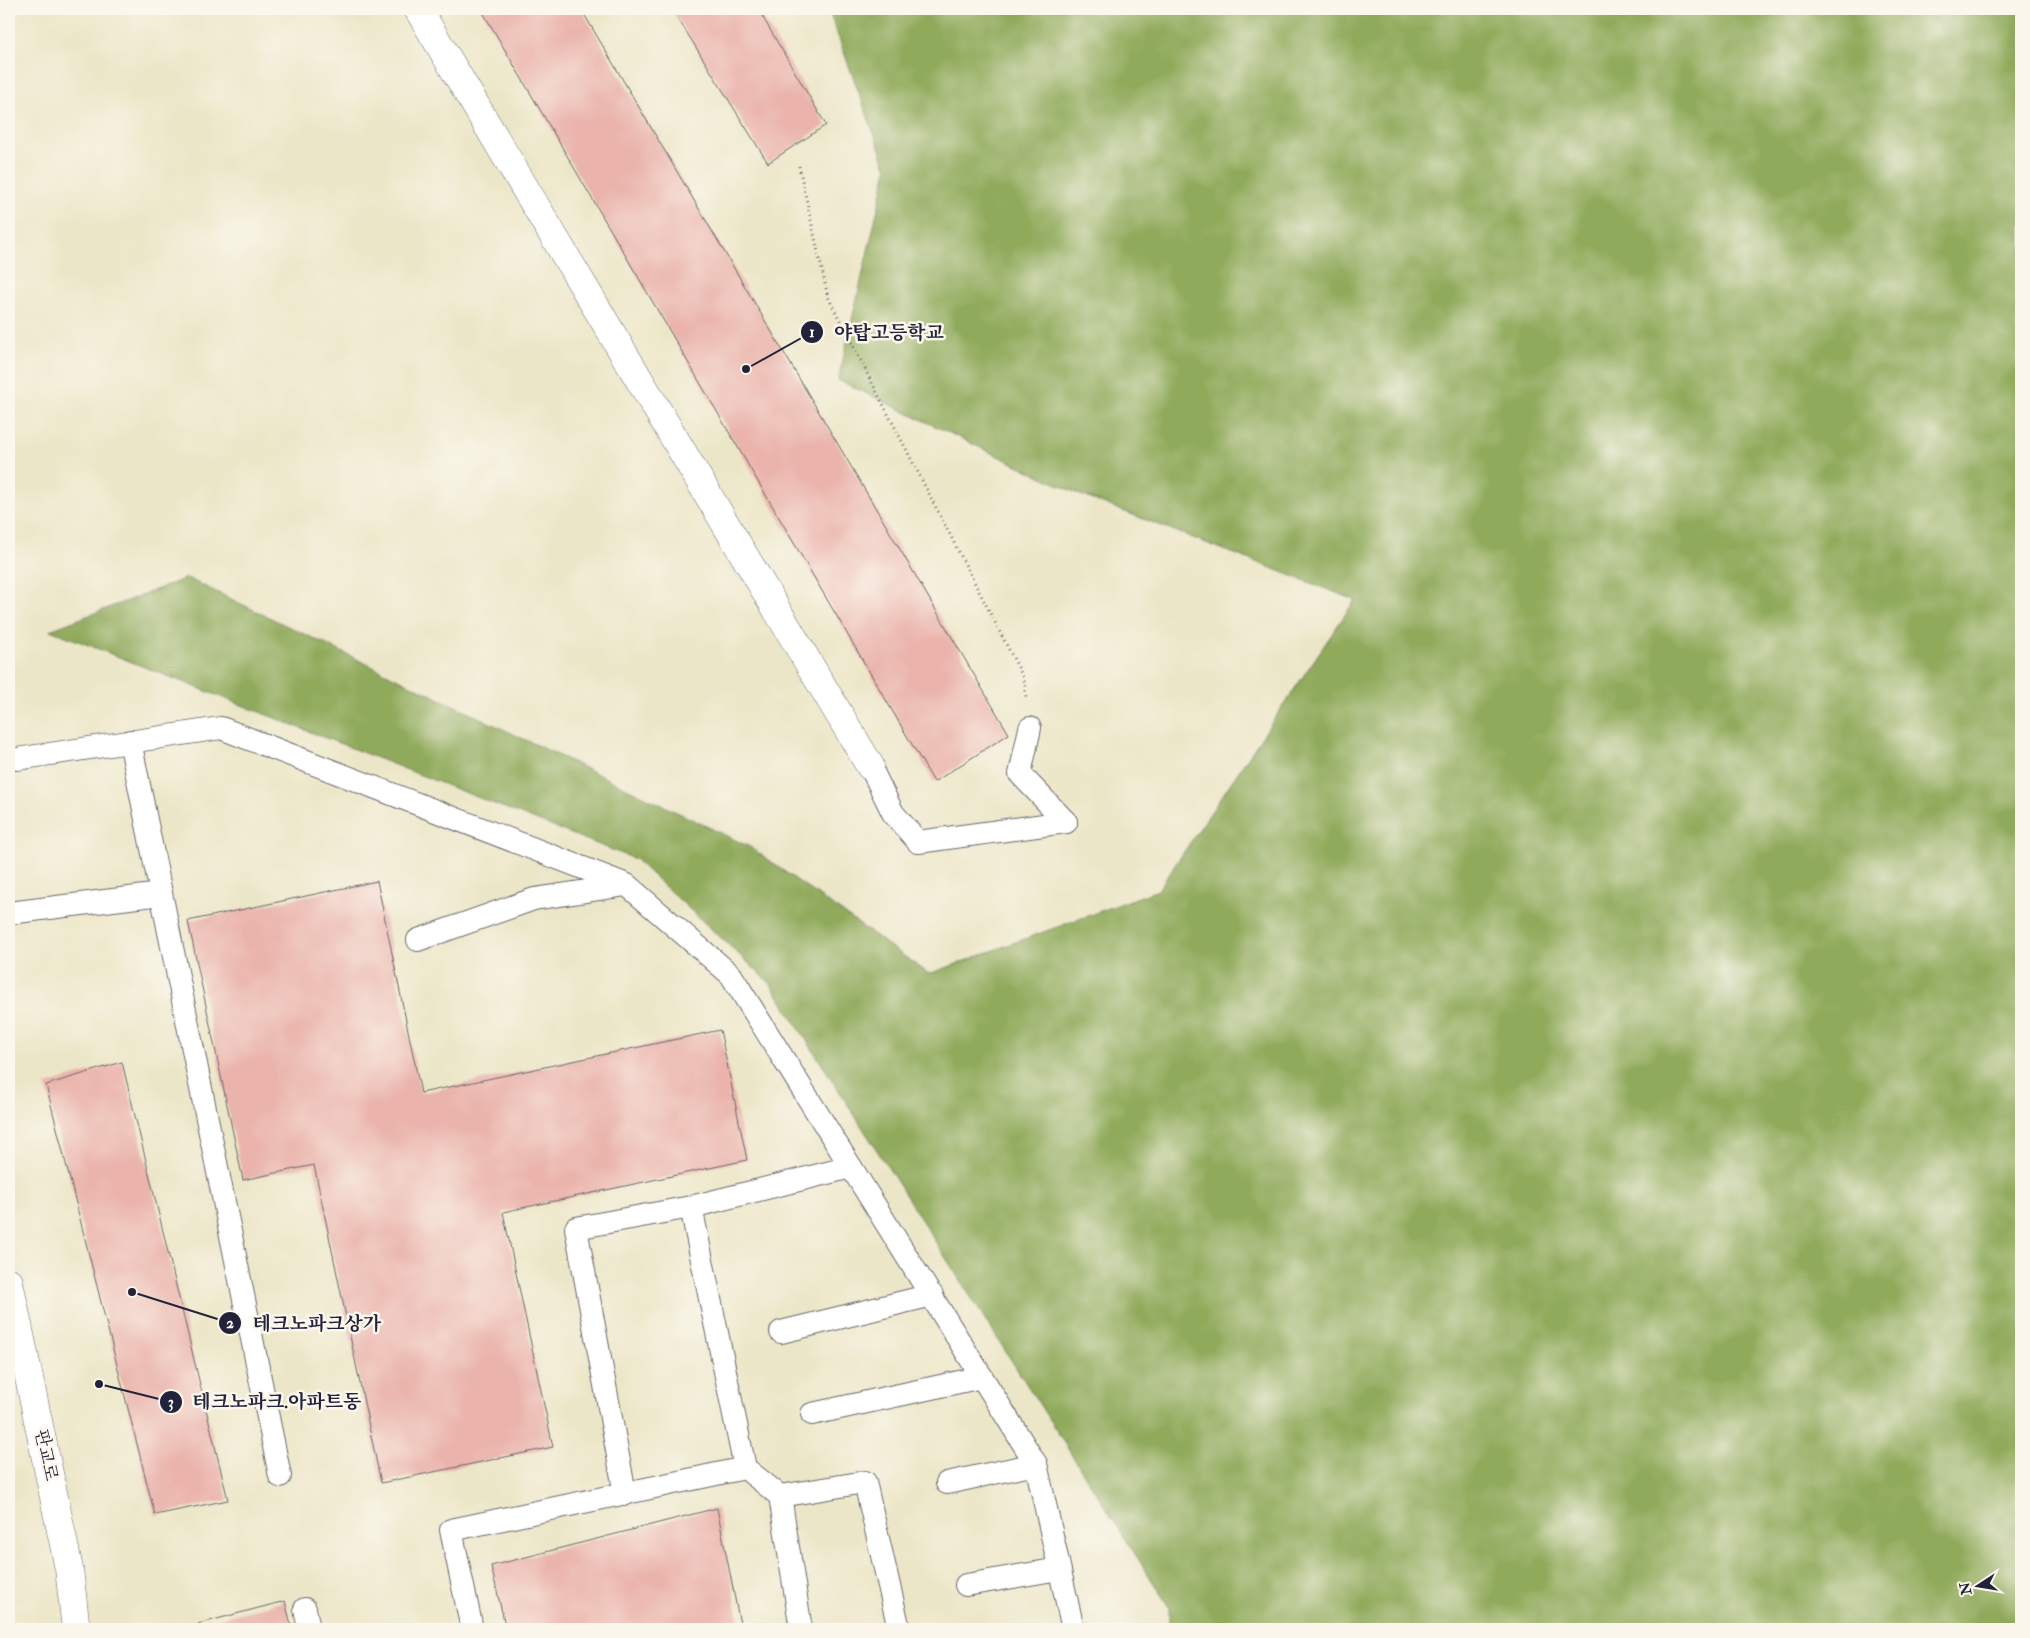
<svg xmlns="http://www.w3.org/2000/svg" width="2030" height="1638" font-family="'IM FELL Double Pica','Noto Serif KR',serif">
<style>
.forest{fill:#90aa5b;stroke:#59664b}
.building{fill:#eab4ac}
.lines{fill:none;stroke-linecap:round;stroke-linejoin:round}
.lane-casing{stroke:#69676c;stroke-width:24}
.street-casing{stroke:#69676c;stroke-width:29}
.secondary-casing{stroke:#69676c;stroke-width:29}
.path{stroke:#69676c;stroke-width:3;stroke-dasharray:1 4;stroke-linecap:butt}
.lane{stroke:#fff;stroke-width:22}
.street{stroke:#fff;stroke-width:28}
.secondary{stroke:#fff;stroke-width:28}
.labels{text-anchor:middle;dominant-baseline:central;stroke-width:5;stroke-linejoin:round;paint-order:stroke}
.street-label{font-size:18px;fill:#22223b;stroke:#fbf7ec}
.leader{fill:none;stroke:#22223b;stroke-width:2}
.callout-dot{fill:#22223b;stroke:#fbf7ec;stroke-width:2}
.mark-label{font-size:15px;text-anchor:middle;font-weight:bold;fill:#fff}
.callout-label{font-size:19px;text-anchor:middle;font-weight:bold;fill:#22223b;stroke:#fbf7ec;stroke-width:5;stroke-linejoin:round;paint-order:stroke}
</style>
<rect width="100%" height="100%" fill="#fbf7ec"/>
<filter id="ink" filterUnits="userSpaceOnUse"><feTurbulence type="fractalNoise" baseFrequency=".02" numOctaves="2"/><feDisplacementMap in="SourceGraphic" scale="10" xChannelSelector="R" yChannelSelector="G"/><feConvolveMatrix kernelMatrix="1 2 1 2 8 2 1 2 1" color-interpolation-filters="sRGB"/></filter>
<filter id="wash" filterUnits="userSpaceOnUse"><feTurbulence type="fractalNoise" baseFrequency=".0096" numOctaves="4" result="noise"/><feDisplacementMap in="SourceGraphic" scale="20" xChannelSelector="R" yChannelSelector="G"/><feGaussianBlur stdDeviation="1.12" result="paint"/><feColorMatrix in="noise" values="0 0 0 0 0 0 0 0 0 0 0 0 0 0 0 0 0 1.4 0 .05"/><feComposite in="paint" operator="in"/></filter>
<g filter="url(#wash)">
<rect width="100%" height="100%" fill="#ece6c8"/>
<!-- forest -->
<polygon class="forest" points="828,9 2021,9 2021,1629 1169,1629 1169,1607 770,983 635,859 50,630 187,578 750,847 929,974 1158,890 1355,600 1078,494 838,380 887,169"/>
<g id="blocks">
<!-- building -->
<g class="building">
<polygon points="481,9 581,9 1009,734 934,782"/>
<polygon points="672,9 758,9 826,125 768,163"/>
<polygon points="377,881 421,1093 720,1030 747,1160 503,1212 553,1447 381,1483 314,1165 243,1180 188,921"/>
<polygon points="122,1062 228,1500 155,1515 46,1085"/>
<polygon points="717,1508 741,1629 506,1629 491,1566"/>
<polygon points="285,1601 292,1629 200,1629 198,1624"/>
</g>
</g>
</g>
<g filter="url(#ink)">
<use href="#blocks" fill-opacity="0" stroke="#69676c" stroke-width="1"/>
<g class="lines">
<!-- lane casing -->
<g class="lane-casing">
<g id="lane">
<polyline points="1030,728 1020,774 1066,822"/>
<polyline points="130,741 280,1476"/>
<polyline points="17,759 221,728 627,885 731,975 851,1167 691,1207 745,1468 451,1530 472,1629"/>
<polyline points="870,766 893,813 918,842 1066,822"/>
<polyline points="9,913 161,894"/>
<polyline points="418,940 534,899 626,885"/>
<polyline points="851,1167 1036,1464 1073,1629"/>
<polyline points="781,1332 932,1295"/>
<polyline points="812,1414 982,1377"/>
<polyline points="745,1468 780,1496 801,1629"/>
<polyline points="947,1483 1036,1464"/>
<polyline points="625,1494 576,1228 691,1207"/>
<polyline points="780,1496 865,1482 899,1629"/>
<polyline points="966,1585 1059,1569"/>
<polyline points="305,1609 309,1629"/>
</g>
</g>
<!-- street casing -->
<g class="street-casing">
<polyline id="street" points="418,9 870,766"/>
</g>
<!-- secondary casing -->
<g class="secondary-casing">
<polyline id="secondary" points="9,1282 69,1569 76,1629"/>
</g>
<!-- path -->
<polyline class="path" points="799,166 828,297 1024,679 1026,697"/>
<!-- lane -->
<use href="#lane" class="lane"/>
<!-- street -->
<use href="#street" class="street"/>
<!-- secondary -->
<use href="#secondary" class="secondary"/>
</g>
</g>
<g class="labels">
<!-- street labels -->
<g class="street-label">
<text transform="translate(46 1455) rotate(78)">판교로</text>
</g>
</g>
<!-- callouts -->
<path class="leader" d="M746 369L812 332M132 1292L230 1323M99 1384L171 1402"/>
<g class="callout-dot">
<circle cx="746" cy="369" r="5"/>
<circle cx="132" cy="1292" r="5"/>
<circle cx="99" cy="1384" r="5"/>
<circle cx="812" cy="332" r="12"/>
<circle cx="230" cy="1323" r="12"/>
<circle cx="171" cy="1402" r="12"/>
</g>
<g class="mark-label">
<text x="812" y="337">1</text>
<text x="230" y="1328">2</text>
<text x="171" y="1407">3</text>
</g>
<g class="callout-label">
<text x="889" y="339">야탑고등학교</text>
<text x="317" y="1330">테크노파크상가</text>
<text x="277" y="1408">테크노파크.아파트동</text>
</g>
<!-- margin -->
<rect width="2030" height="1638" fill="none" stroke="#fbf7ec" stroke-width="30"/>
<!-- north arrow -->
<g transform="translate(1978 1586) rotate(258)" stroke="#fbf7ec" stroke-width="4" paint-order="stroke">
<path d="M0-4L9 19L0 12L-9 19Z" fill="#22223b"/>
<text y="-8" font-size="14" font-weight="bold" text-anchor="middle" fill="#22223b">N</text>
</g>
</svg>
